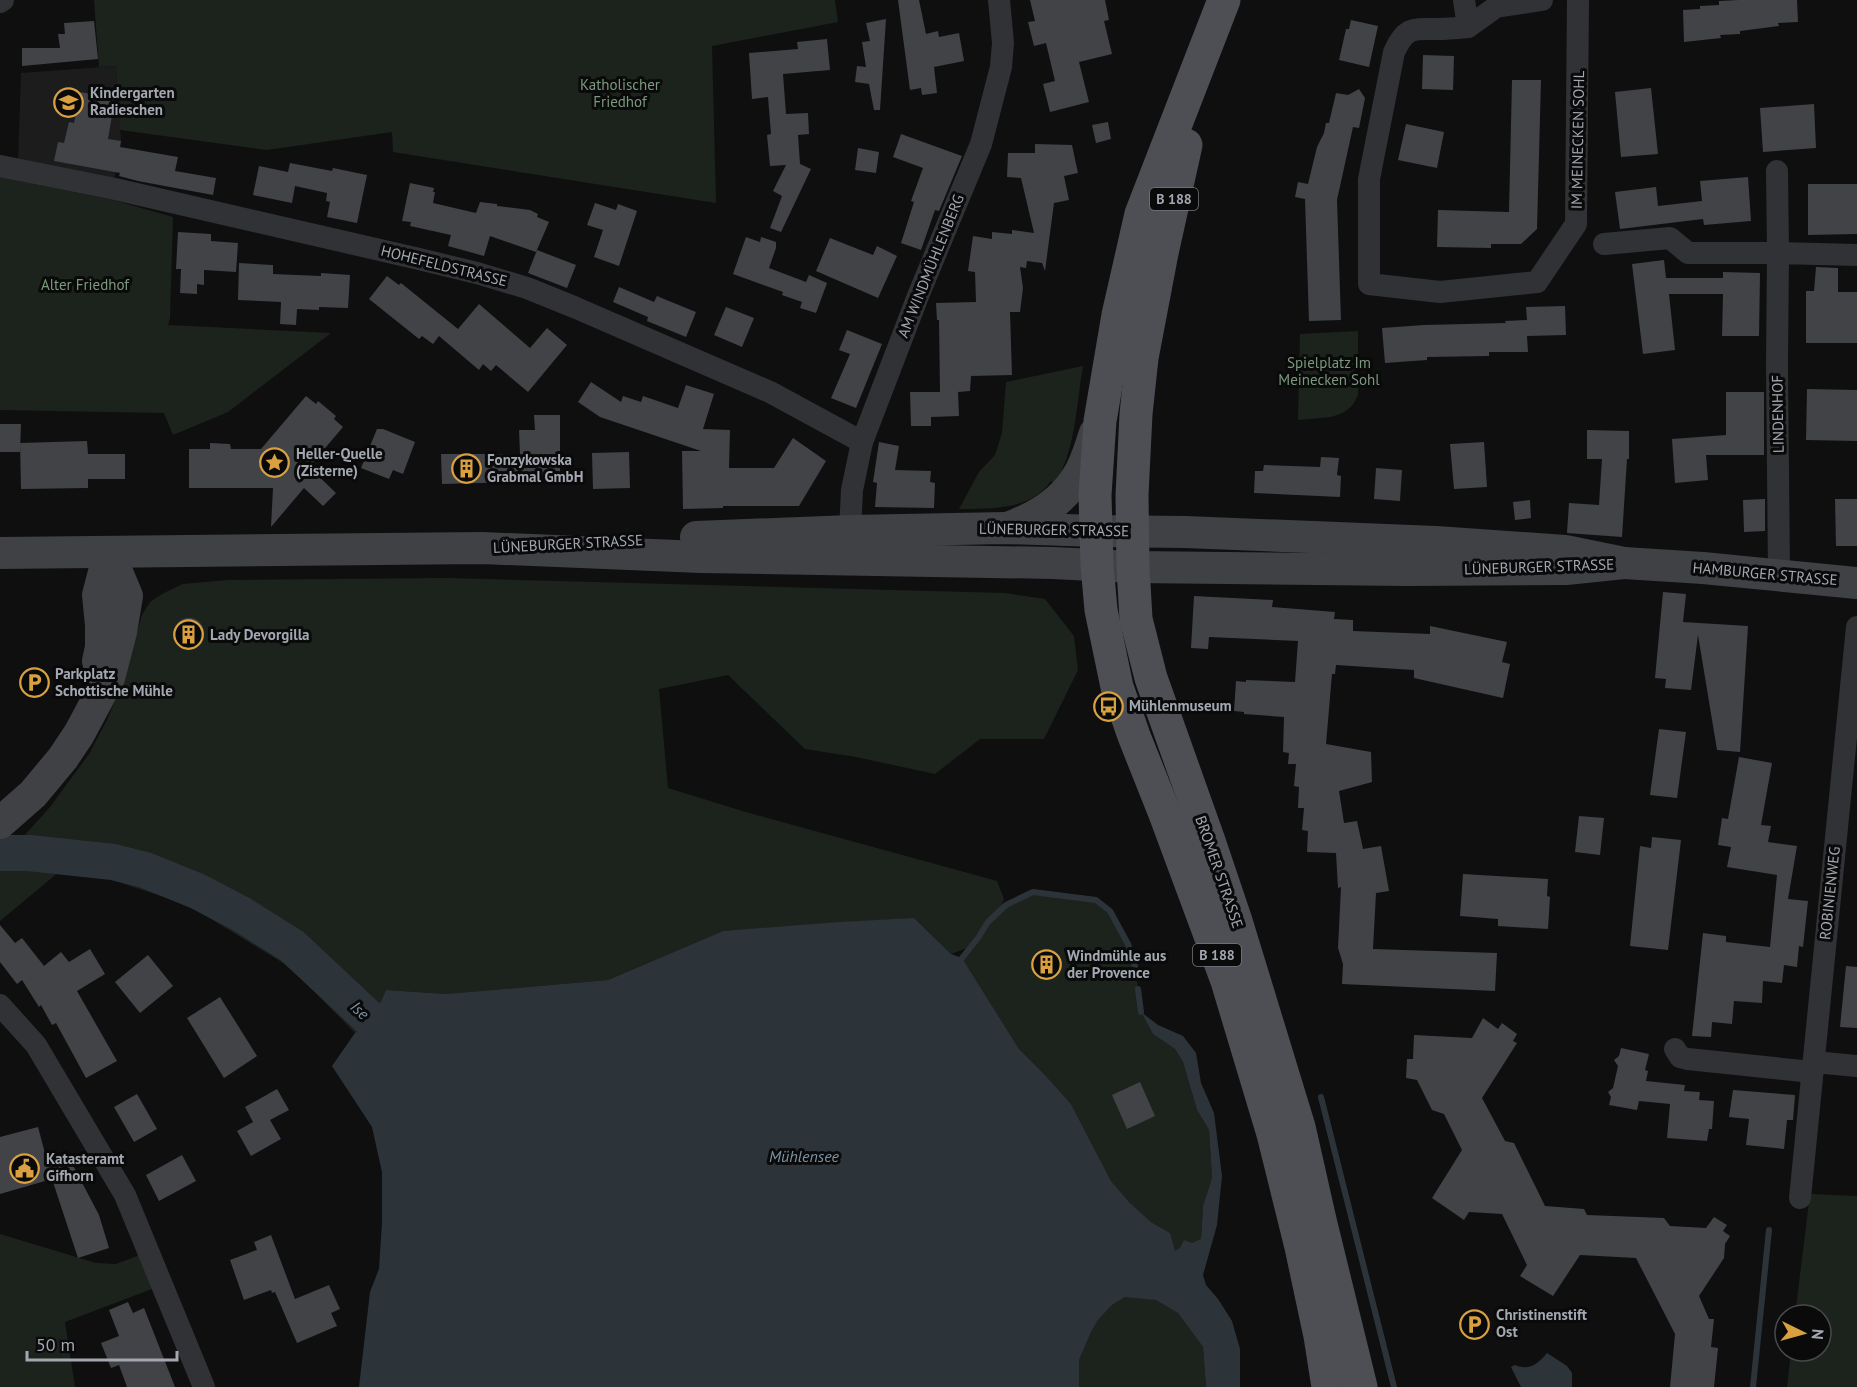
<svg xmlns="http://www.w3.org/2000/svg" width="1857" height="1387" font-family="'PT Sans',sans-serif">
  <rect width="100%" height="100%" fill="#0f0f10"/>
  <polygon fill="#1c1c1d" points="116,66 121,141 114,181 18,162 21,73"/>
  <g fill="#1c231d">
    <polygon points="94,0 835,0 838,22 712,46 716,203 393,152 392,132 267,150 120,130 116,66 99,67"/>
    <polygon points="0,177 113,200 173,217 170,318 168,325 331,333 228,412 173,435 164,413 0,410"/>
    <path d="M1358,331V395C1348,421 1322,417 1298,420L1300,334Z"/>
    <path d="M1083,366C1076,407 1076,448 1055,484L1051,481C1031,510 992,509 959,509L979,472L995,455L1002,433L1006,382Z"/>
    <polygon points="447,578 1005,593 1045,599 1074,636 1078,670 1044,739 980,739 935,774 856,757 805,749 728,675 659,689 668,788 749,813 997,881 1004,899 999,911 1006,905 1033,892 1096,900 1110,911 1128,944 1135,966 1141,1012 1153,1034 1175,1049 1183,1062 1197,1110 1209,1130 1212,1178 1203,1206 1201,1239 1178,1313 1203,1347 1206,1387 1079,1387 1079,1360 1091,1332 1098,1320 1112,1305 1125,1297 1170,1233 1151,1222 1129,1202 1111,1181 1071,1104 1045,1075 1019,1049 962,958 970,947 951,954 914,918 723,931 608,980 446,994 386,990 372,1021 355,1033 302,979 283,963 188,905 106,878 60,871 0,921 0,851 23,837 50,807 89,754 107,720 122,684 142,615 150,602 164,593 183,584 228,580"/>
    <polygon points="1810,1194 1857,1196 1857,1387 1787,1387 1791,1351 1821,1351 1821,1315 1795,1315"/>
    <polygon points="0,1234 96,1263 116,1264 140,1255 152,1289 65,1322 75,1387 0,1387"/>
  </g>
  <g fill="#2d3439">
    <polygon points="914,918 951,954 962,958 1019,1049 1045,1075 1071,1104 1111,1181 1129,1202 1151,1222 1170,1233 1175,1251 1180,1248 1184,1240 1192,1243 1201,1239 1203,1206 1212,1178 1209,1130 1197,1110 1183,1062 1175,1049 1153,1034 1141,1012 1158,1025 1183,1036 1196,1053 1201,1083 1214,1113 1222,1176 1217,1225 1203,1275 1206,1285 1218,1299 1232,1321 1240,1349 1240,1387 1206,1387 1203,1347 1178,1313 1156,1300 1125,1297 1112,1305 1098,1320 1091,1332 1079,1360 1079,1387 359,1387 370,1292 379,1269 382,1223 382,1172 372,1127 332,1066 355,1033 372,1021 386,990 446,994 608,980 723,931 840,922"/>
    <path d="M1547,1353L1567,1366L1572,1373V1387H1521L1511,1367L1515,1365C1529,1371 1538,1364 1547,1353Z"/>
  </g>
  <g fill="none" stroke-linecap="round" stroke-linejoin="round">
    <g stroke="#2d3439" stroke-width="6">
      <polyline points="962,958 978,938 988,922 1006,905 1033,892 1096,900 1110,911 1128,944 1135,966"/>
      <polyline points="1138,989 1141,1012"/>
      <polyline points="1321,1097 1394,1387"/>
      <polyline points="1753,1387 1769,1230"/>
    </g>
    <polyline stroke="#2d3439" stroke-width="36" points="0,853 29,853 113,862 145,870 197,891 241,914 292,946 372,1021 403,1057"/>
  </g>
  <g fill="#414346">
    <polygon points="898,0 919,0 926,34 938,31 939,37 959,33 964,61 934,67 937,93 922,95 921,88 910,90"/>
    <polygon points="1030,0 1105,0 1109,20 1104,21 1112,54 1079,62 1089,102 1050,112 1043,84 1055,81 1046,43 1034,46 1028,22 1035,21"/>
    <polygon points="1739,0 1797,0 1798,22 1778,23 1779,26 1740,31 1740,34 1720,35 1721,38 1684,42 1683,10 1700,9 1700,6 1719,5 1719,1"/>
    <polygon points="886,19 880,110 874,110 869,84 855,82 857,66 866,67 862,42 870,41 866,23"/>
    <polygon points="1351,20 1378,26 1369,67 1339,60 1346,29 1349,29"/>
    <polygon points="94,21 98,59 22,66 22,48 60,48 58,34 65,34 64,23"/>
    <polygon points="827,39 830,70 783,74 786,114 808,113 809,134 798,135 800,164 811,169 781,232 770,228 782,196 773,191 786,165 770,166 767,135 771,134 768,97 752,99 749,53 798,49 797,42"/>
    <polygon points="1423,55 1454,56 1453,90 1422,89"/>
    <polygon points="1512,80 1541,80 1537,229 1521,244 1491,244 1491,248 1437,247 1438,210 1509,212"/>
    <polygon points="1651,88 1658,154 1621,157 1615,92"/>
    <polygon points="1359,89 1365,98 1359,128 1353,127 1337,200 1341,320 1309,321 1305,199 1295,197 1298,182 1308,184 1317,147 1324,133 1326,123 1329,123 1336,93 1348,95"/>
    <polygon points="80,92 115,98 108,139 121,141 120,147 178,157 175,171 216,178 213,195 138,181 119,176 120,173 54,161 58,142 64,143 69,122 74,123"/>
    <polygon points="1814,104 1816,148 1763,152 1760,108"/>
    <polygon points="1108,122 1111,139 1096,143 1092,125"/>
    <polygon points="1406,124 1444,132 1437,168 1398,160"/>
    <polygon points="901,134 962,156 939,211 935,210 921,250 901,243 914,202 911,201 923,168 893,157"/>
    <polygon points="1035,144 1072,145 1078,173 1064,176 1069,200 1054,203 1045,271 1042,263 1027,261 1026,268 1020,267 1023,288 1020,312 1010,312 1012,375 971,376 970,391 958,392 959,416 931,417 931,426 911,426 910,392 940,392 939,320 937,320 936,303 976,302 975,272 968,271 973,236 992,239 992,232 1012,234 1012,230 1034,233 1021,178 1007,177 1008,153 1035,153"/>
    <polygon points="858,148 879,152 876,173 855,170"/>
    <polygon points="290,163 332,171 333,168 367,175 357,223 327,217 330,202 326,201 327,193 295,186 292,203 253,195 259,166 288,172"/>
    <polygon points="1748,177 1751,221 1704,225 1703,219 1620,229 1615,192 1656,187 1658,206 1702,201 1700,181"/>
    <polygon points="410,183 434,188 433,192 435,192 433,203 476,213 480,202 497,204 497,206 530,210 538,214 537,217 549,222 536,252 490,236 484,256 448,246 451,235 410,226 411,222 402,221"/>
    <polygon points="1808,184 1857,184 1857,234 1808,235"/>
    <polygon points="595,203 616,210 618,204 637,211 619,266 594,257 603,230 587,225"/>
    <polygon points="178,232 211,234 211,241 238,243 236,272 204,270 204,285 197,284 197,294 180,293 181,269 176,269"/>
    <polygon points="746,237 760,242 761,237 776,242 776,248 769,268 806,282 809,275 827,283 816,313 800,308 802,302 782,295 783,292 733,274"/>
    <polygon points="830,238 873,255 877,246 897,256 878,298 816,271"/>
    <polygon points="537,250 576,265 567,288 528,273"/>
    <polygon points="1664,260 1666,278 1723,278 1723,272 1760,273 1759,336 1722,336 1723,294 1669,294 1675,350 1643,354 1632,264"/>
    <polygon points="239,263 273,265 273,274 321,276 321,273 350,275 348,308 319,307 319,310 297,309 296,325 280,324 281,302 238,300"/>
    <polygon points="1816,267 1838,268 1838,292 1857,292 1857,343 1806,343 1806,291 1814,291"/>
    <polygon points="387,276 399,285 401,283 458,329 479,304 530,348 547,328 567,345 528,392 496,365 491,371 483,364 479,370 439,336 433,344 422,336 419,339 369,299"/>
    <polygon points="619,287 654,302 657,296 664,299 696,312 686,337 647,321 648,317 613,302"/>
    <polygon points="1565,306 1566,335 1527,336 1528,352 1489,352 1489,356 1427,357 1427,360 1385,363 1382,328 1424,325 1506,323 1505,321 1527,320 1526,307"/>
    <polygon points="726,307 754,318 742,347 714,335"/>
    <polygon points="847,330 882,344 856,408 831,398 850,354 839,350"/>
    <polygon points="591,382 621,402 623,396 641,402 643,396 678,408 686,385 714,394 703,429 730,430 729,468 774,468 793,438 826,461 799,506 723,506 723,508 683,509 682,451 701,451 600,417 578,402"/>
    <polygon points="1807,389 1857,390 1857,441 1806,440"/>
    <polygon points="1726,392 1764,392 1764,455 1706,455 1708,480 1675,483 1672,439 1726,435"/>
    <polygon points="306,396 316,404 318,401 336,416 334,419 343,427 309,467 336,493 323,506 304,488 271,527 273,488 189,488 189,449 210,449 210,443 230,444 231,449 261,449"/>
    <polygon points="534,415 560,415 560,481 442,484 441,454 520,454 519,430 535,430"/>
    <polygon points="0,424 21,424 20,452 0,452"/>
    <polygon points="377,429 383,429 415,442 403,474 393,470 389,479 361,468"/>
    <polygon points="1587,430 1629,431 1629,459 1627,459 1622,537 1567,533 1569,503 1599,505 1602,459 1587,459"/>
    <polygon points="87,441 88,454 125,454 125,479 88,479 88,488 21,489 20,443"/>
    <polygon points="879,442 899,446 895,470 931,471 930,482 935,483 934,508 875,507 877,483 873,482"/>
    <polygon points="1484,442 1487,487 1454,489 1450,444"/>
    <polygon points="629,452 630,488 593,489 592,453"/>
    <polygon points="1321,457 1339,458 1337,475 1341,476 1340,497 1254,493 1255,471 1263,471 1264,465 1320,467"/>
    <polygon points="1376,468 1402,470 1400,501 1374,499"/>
    <polygon points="1765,499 1765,531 1744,532 1743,500"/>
    <polygon points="1835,499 1857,499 1857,546 1836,546"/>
    <polygon points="1530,500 1531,518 1515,520 1513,502"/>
    <polygon points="1663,592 1686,594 1683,622 1748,626 1740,752 1717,750 1698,635 1691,690 1665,688 1666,679 1655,678"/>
    <polygon points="1194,596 1273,600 1272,607 1335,612 1334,619 1353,620 1353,631 1430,634 1430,626 1507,642 1502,662 1510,664 1503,698 1414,678 1414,670 1336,665 1335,674 1332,674 1326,744 1371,752 1372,782 1339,791 1344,823 1357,821 1363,849 1381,846 1389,891 1376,893 1373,949 1497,953 1495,991 1342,984 1343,964 1338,948 1341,887 1338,888 1336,853 1307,852 1308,831 1302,830 1304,808 1298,808 1299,787 1294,786 1296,764 1288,764 1289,753 1283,752 1284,717 1244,714 1244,712 1234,711 1236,681 1246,682 1246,680 1295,682 1298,641 1209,637 1208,649 1191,648"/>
    <circle cx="189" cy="633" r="15"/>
    <polygon points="1659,729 1686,732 1677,798 1650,795"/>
    <polygon points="1739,757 1772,763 1761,825 1771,826 1768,842 1797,846 1788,899 1808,901 1803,947 1799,946 1797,967 1784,965 1782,983 1763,981 1762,1003 1734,1001 1732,1024 1712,1022 1711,1037 1692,1036 1703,933 1726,936 1726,942 1770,947 1777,875 1727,867 1731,847 1718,845 1722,818 1728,819"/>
    <polygon points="1579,816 1604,818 1600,855 1575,852"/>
    <polygon points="1652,837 1681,840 1668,950 1630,946 1640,846 1651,848"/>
    <polygon points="1463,874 1548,879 1547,896 1550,897 1548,929 1498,926 1498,919 1460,916"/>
    <polygon points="0,925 15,943 22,938 44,966 61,952 69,962 90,949 105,974 77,991 117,1061 86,1078 56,1023 52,1025 41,1005 39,1007 22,980 17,984 0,962"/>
    <polygon points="148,955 173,986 140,1013 115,982"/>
    <circle cx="1046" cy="965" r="9"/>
    <polygon points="1846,966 1857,967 1857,1028 1840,1027"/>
    <polygon points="220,997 257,1056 224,1078 187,1018"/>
    <polygon points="1483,1018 1498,1029 1502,1023 1517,1034 1513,1041 1517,1043 1482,1098 1505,1141 1514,1143 1545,1206 1584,1209 1587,1215 1664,1218 1670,1226 1706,1228 1714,1217 1727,1225 1723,1231 1730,1236 1725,1244 1724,1258 1699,1296 1709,1319 1714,1319 1711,1347 1718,1348 1714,1387 1670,1387 1675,1334 1636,1258 1580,1255 1553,1296 1520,1276 1527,1265 1502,1214 1469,1212 1464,1220 1432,1198 1462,1150 1444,1114 1432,1110 1417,1080 1406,1078 1407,1059 1413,1059 1414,1035 1472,1038"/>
    <polygon points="1621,1048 1649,1054 1645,1070 1648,1071 1646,1081 1685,1085 1684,1091 1700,1092 1699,1100 1714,1101 1712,1129 1709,1129 1707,1141 1667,1138 1670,1104 1639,1101 1637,1110 1609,1105 1611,1097 1608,1092 1613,1088 1618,1066 1614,1060 1619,1056"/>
    <polygon points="1140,1082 1155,1116 1127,1129 1112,1095"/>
    <polygon points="277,1089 289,1110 270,1120 281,1139 251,1156 237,1131 253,1122 245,1107"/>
    <polygon points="1733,1090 1795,1095 1793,1120 1787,1120 1784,1149 1746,1145 1749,1119 1729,1117"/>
    <polygon points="137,1094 157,1129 134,1142 114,1107"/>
    <polygon points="38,1127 46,1157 66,1152 99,1215 109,1248 78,1258 52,1179 0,1194 0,1137"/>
    <polygon points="182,1155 196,1181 159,1201 146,1175"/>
    <polygon points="271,1235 295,1299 329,1285 340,1309 331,1313 337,1326 297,1343 275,1292 272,1293 271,1290 244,1300 230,1260 257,1250 254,1242"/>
    <polygon points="128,1302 133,1313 144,1308 175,1387 127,1387 119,1365 111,1368 101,1343 119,1336 109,1310"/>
  </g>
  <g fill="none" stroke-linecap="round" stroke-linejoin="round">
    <g stroke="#313235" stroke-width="22">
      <path d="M1464,0L1468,27C1458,28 1449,29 1439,29C1413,29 1406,26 1394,52L1369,179V284L1440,292L1537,282L1576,224L1578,0"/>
      <polyline points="0,2 3,0"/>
      <polyline points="1468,27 1496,7 1542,0"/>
      <polyline points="0,166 115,189 419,259 477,273 527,288 574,307 770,392 862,442"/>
      <polyline points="1604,244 1670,238 1688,253 1778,253 1777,171"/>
      <polyline points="850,531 852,490 862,442 918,296 981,144 1001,67 1003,43 999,0"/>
      <polyline points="1779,575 1777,365 1778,253 1857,255"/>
      <polyline points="0,1005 36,1045 125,1195 204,1387"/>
      <polyline points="1675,1049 1680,1057 1688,1059 1812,1072"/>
      <polyline points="1814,1062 1857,1066"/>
      <polyline points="1800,1198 1857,627"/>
    </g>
    <g stroke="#3f4145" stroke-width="32">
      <path d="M1010,527C1037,517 1062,502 1077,477C1086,464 1090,447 1095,433"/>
      <polyline points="696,537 850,531 1006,528 1095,531 1185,532 1436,542 1565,551 1624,563 1703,568 1857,583"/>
      <polyline points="0,553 482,548 701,557 1053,563 1133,567 1407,570 1566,569 1624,563"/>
      <polyline points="98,661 101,647 101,625 98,595 109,553"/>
      <polyline points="0,823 33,794 63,758 79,734 109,678 121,632 127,596 109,553"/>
    </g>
    <g stroke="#4d4f54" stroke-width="33">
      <polyline points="1224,0 1141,214 1118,315 1100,421 1095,495 1097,565 1101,610 1117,687 1134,736 1165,814 1227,981 1273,1134 1301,1247 1320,1336 1328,1387"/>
      <polyline points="1186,145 1162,253 1142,358 1136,414 1132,495 1133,567 1136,619 1151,678 1209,841 1236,921 1299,1127 1320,1220 1361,1387"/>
    </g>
  </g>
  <defs>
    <symbol id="school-ring" viewBox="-11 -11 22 22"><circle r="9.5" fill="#0a0a0b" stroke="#d9a03f" stroke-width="1.5"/><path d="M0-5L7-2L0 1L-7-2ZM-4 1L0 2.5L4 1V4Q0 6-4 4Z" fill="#d9a03f"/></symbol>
    <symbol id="sight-ring" viewBox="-11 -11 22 22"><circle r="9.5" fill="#0a0a0b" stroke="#d9a03f" stroke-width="1.5"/><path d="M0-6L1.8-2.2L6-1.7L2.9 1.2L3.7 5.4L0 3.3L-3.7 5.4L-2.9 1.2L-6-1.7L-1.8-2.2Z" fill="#d9a03f"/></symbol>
    <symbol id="building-ring" viewBox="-11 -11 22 22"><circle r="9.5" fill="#0a0a0b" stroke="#d9a03f" stroke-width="1.5"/><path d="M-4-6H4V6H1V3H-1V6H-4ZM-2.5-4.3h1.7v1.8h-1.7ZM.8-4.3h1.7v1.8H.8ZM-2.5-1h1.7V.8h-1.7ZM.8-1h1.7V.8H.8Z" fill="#d9a03f"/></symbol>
    <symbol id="parking-ring" viewBox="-11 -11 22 22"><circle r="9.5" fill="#0a0a0b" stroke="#d9a03f" stroke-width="1.5"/><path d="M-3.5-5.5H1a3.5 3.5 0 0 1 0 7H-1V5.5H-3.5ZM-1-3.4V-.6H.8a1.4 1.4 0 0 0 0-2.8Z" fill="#d9a03f"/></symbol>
    <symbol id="bus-ring" viewBox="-11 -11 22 22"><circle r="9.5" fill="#0a0a0b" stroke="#d9a03f" stroke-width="1.5"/><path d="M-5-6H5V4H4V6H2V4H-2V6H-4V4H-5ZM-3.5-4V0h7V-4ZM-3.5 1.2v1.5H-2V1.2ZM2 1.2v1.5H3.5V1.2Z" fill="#d9a03f"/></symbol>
    <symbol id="civic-ring" viewBox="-11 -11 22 22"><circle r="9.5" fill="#0a0a0b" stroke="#d9a03f" stroke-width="1.5"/><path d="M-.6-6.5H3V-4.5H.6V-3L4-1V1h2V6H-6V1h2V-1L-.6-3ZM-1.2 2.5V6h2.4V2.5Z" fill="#d9a03f"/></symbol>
  </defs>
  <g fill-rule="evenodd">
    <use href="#school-ring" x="52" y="86" width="33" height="33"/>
    <use href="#sight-ring" x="258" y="446" width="33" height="33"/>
    <use href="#building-ring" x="450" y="452" width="33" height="33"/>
    <use href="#building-ring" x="172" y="618" width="33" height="33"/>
    <use href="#parking-ring" x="18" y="666" width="33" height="33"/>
    <use href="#bus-ring" x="1092" y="690" width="33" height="33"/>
    <use href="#building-ring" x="1030" y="948" width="33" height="33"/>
    <use href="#civic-ring" x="8" y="1152" width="33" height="33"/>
    <use href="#parking-ring" x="1458" y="1308" width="33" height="33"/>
  </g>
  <g text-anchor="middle" stroke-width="6" stroke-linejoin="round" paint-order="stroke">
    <g fill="#0a0a0b" stroke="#74787e" stroke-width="1.5">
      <rect x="1150" y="188" width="48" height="22" rx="4.5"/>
      <rect x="1193" y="944" width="48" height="22" rx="4.5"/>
    </g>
    <g font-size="14" font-weight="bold" fill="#a2a7b0">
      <text x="1174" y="204">B 188</text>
      <text x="1217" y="960">B 188</text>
    </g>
    <g font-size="15" fill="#7b997c" stroke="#0a0a0b">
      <text x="620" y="90">Katholischer<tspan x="620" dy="17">Friedhof</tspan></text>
      <text x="85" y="290">Alter Friedhof</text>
      <text x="1329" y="368">Spielplatz Im<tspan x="1329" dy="17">Meinecken Sohl</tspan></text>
    </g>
    <g font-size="15" font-weight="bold" fill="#a2a7b0" stroke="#0a0a0b" text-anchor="start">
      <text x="90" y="98">Kindergarten<tspan x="90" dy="17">Radieschen</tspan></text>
      <text x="296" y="459">Heller-Quelle<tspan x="296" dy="17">(Zisterne)</tspan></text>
      <text x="487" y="465">Fonzykowska<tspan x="487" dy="17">Grabmal GmbH</tspan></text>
      <text x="210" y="640">Lady Devorgilla</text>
      <text x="55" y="679">Parkplatz<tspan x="55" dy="17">Schottische Mühle</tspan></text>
      <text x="1129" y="711">Mühlenmuseum</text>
      <text x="1067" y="961">Windmühle aus<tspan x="1067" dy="17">der Provence</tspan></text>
      <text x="46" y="1164">Katasteramt<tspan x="46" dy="17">Gifhorn</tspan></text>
      <text x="1496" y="1320">Christinenstift<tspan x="1496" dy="17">Ost</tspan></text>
    </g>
    <g font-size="15" fill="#a2a7b0" stroke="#0a0a0b">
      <text transform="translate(1578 140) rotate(-89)" y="5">IM MEINECKEN SOHL</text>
      <text transform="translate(444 266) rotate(14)" y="5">HOHEFELDSTRASSE</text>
      <text transform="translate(931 266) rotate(-68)" y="5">AM WINDMÜHLENBERG</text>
      <text transform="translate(1778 414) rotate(-91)" y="5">LINDENHOF</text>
      <text transform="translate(1054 530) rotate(1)" y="5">LÜNEBURGER STRASSE</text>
      <text transform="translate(568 544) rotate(-3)" y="5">LÜNEBURGER STRASSE</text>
      <text transform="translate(1539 567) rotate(-2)" y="5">LÜNEBURGER STRASSE</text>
      <text transform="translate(1765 574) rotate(5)" y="5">HAMBURGER STRASSE</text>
      <text transform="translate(1219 872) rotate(71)" y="5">BROMER STRASSE</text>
      <text transform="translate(1830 893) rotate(-84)" y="5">ROBINIENWEG</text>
    </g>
    <g font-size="16" font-style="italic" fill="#7d95a7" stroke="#0a0a0b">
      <text transform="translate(360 1010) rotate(43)" y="6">Ise</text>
      <text x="804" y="1162">Mühlensee</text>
    </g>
  </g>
  <g transform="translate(1803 1333) rotate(95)"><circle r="28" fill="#0a0a0b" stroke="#47494d" stroke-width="1.5"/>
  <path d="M0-4.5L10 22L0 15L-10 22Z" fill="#d9a03f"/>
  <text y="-9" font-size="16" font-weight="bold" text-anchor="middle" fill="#a2a7b0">N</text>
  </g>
  <path d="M27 1351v9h150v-9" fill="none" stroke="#a2a7b0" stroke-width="3"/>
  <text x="36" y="1351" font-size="18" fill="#a2a7b0" stroke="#0a0a0b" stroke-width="4.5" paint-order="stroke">50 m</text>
</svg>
